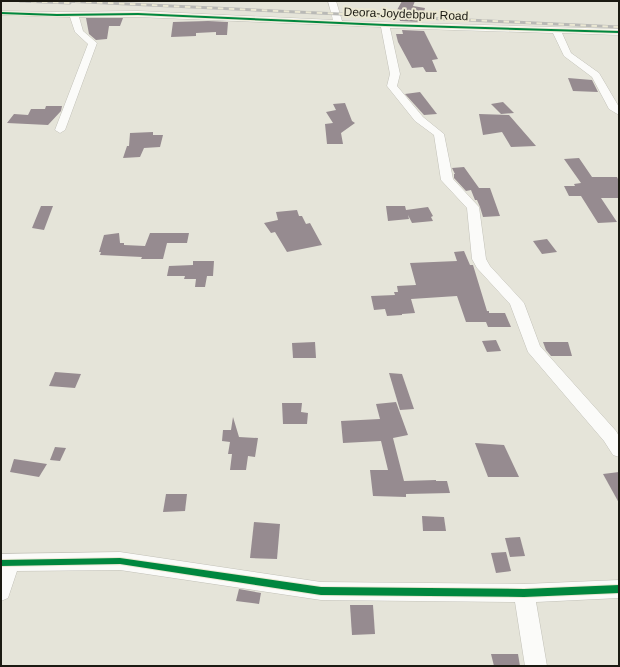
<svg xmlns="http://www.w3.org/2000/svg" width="620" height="667" font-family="Helvetica,sans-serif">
  <rect width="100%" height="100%" fill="#e5e4d9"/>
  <g fill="#968b90">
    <polygon points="402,1 415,1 413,6 425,8 421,22 400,21 397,10"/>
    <polygon points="86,18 123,18 120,26 109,26 107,39 96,40 89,34"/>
    <polygon points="208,21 228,22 227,35 216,35 216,32 196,33 196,36 171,37 173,22"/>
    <polygon points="402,30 424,31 438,59 432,60 437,72 426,72 423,67 412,68 398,42 396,34 403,34"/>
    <polygon points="568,78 592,80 598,92 573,91"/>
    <polygon points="420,92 437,114 424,115 405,94"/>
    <polygon points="503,102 514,113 501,114 491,104"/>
    <polygon points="345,103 352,121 355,123 341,133 343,144 327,144 325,124 333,123 326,112 336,110 333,104"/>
    <polygon points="46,106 62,106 61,111 48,125 7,123 14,114 28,115 31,109 45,109"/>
    <polygon points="479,114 509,115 536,146 511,147 502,132 483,135"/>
    <polygon points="153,132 153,135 163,135 160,147 144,148 140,157 123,158 127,146 129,146 130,133"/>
    <polygon points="579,158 592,177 617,177 619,181 619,198 601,198 617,222 598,223 581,196 569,196 564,186 575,186 574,184 581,183 564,159"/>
    <polygon points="464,167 479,188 490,188 500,216 483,217 480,207 477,200 475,200 471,190 466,191 454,178 454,174 455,174 452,168"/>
    <polygon points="41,206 53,206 44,230 32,228"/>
    <polygon points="386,206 405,206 406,210 428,207 433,216 431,217 433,221 412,223 408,215 409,219 388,221"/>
    <polygon points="297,210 299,216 302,216 306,224 310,223 322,245 287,252 275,232 271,233 264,223 278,220 276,212"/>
    <polygon points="119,233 120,243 124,243 124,245 145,246 150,233 189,233 187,243 167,243 163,259 141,259 142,257 100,255 101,252 99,252 104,235"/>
    <polygon points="547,239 557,252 542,254 533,241"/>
    <polygon points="464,251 470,265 473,265 487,311 489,311 489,313 505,313 511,327 488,327 486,322 466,322 457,296 411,299 415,313 402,314 402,315 387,316 385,309 374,310 371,296 395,295 394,292 398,292 397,286 416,285 410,263 457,261 454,252"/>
    <polygon points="193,261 214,261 213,276 207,276 205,287 195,287 196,279 184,279 185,276 167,276 169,266 193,265"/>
    <polygon points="496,340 501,351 487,352 482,341"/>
    <polygon points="315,342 316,358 293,358 292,343"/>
    <polygon points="543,342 568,342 572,356 551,356 546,350"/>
    <polygon points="55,372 81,374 75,388 49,386"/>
    <polygon points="389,373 402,374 414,409 400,410"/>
    <polygon points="396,402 408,435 393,438 404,481 436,480 436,481 447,481 450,493 406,494 406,497 373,496 370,470 388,470 381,441 343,443 341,421 380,419 376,404"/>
    <polygon points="282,403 302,403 301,412 308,413 307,424 283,424"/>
    <polygon points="233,417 239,437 258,438 255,457 248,456 246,470 230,470 232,454 228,454 230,442 222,441 223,430 231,430"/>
    <polygon points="475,443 504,445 519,477 488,477"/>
    <polygon points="55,447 66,448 60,461 50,460"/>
    <polygon points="14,459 47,464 39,477 10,472"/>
    <polygon points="619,472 619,503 603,474"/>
    <polygon points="166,494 187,494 185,511 163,512"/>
    <polygon points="422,516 444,517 446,531 423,531"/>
    <polygon points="254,522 280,524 277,559 250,558"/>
    <polygon points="520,537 525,556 510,557 505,538"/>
    <polygon points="506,552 511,571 496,573 491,553"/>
    <polygon points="239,589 261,593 259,604 236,601"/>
    <polygon points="350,605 373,605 375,634 352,635"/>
    <polygon points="491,654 518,654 520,666 494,666"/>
  </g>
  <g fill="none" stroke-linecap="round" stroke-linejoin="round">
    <defs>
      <g id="minor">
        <polygon points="328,1 336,1 342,21 619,29 619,35 562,33 571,53 599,73 619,107 619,115 609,109 592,77 564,56 553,33 390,28 400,74 397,86 423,117 444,134 453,179 479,207 486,259 490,266 524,303 540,346 616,431 619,436 619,457 613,455 604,441 528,352 510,304 477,268 472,259 467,208 441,180 434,135 415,121 387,86 390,74 381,27 138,17 79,17 83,31 97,43 65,130 60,133 55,130 88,44 75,32 70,17 1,15 1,11 57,12 138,11 333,20"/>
        <polygon points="120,552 321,582 524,584 619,580 619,598 536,602 547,666 525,666 515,602 321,600 120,570 17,571 8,598 1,601 1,554"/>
      </g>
    </defs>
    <use href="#minor" stroke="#c2c1b8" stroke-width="1"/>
    <use href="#minor" fill="#fbfbf9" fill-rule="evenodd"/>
    <defs>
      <g id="rail">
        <polyline points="20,1 70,3"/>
        <polyline points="64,1 619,27"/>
      </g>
    </defs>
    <use href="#rail" stroke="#b9b9b6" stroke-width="3"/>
    <use href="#rail" stroke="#ebe8d3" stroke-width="2" stroke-dasharray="5.5" stroke-linecap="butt"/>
    <defs>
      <g id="cycleway">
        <polygon points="1,12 57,14 138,13 385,24 619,31 619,33 385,26 138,15 57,16 1,14"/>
        <polygon points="120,558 321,587 524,589 619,585 619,593 524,597 321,595 120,564 1,566 1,560"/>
      </g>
    </defs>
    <use href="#cycleway" stroke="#ebe8d3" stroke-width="2"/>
    <use href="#cycleway" fill="#00873e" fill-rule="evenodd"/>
  </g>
  <g text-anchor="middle" stroke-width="4" stroke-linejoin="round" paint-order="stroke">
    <g font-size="12" fill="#1b1a12" stroke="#ebe8d3">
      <text transform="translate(406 14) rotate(2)" y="4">Deora-Joydebpur Road</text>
    </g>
  </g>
  <rect width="620" height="667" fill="none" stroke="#1b1a12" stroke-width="4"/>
</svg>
